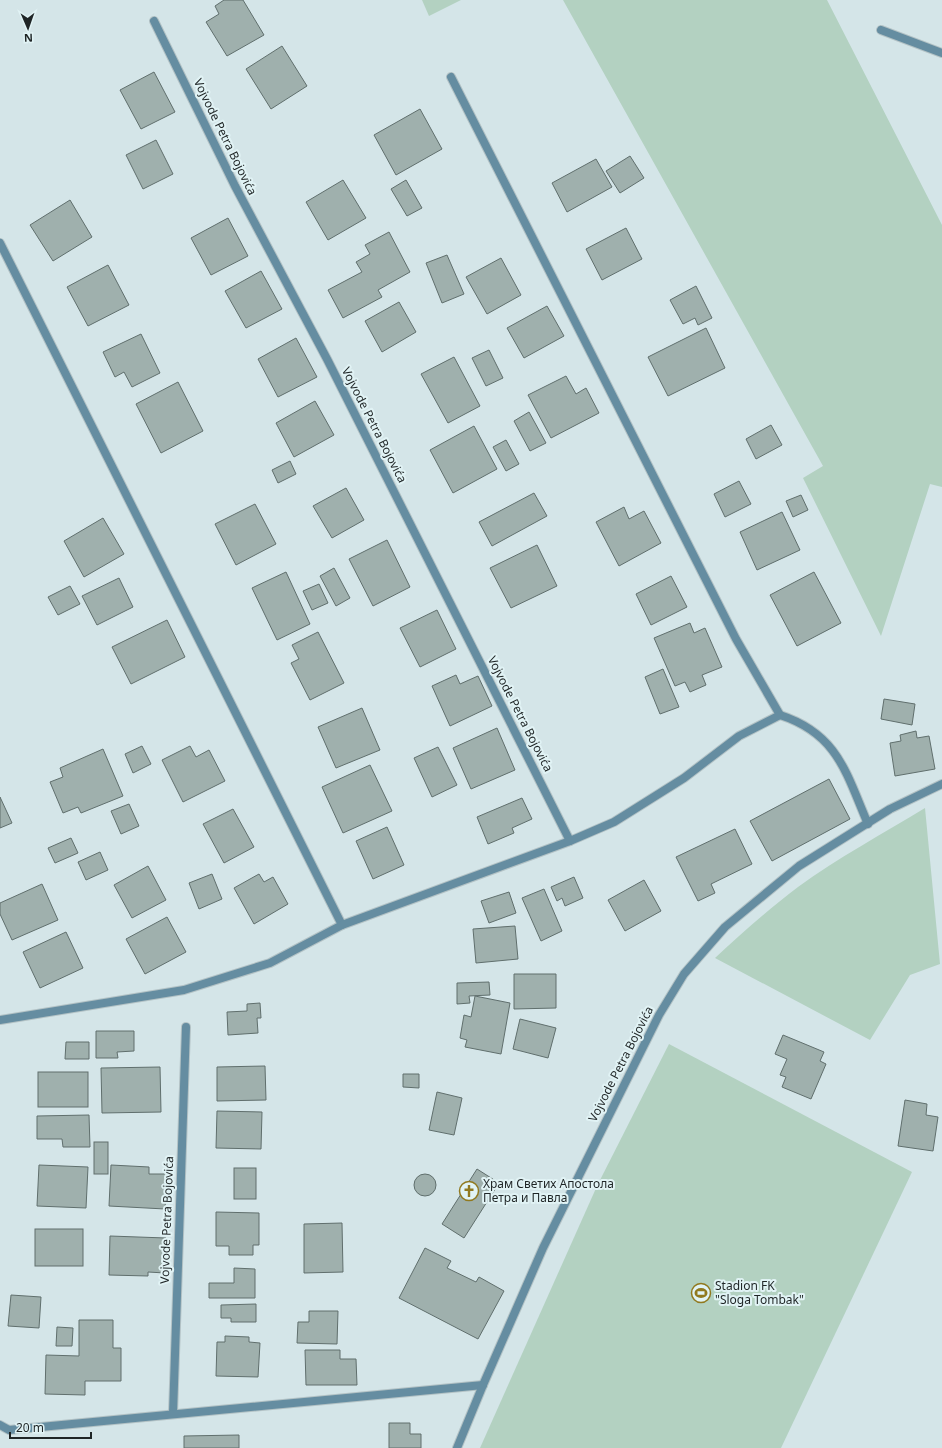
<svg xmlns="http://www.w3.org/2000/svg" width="942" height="1448" font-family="'Noto Sans',sans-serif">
  <rect width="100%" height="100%" fill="#d4e5e8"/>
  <g fill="#b3d1c1">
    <polygon points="422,0 461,0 429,16"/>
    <polygon points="563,0 827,0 942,225 942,487 930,484 881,636 803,478 823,466"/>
    <path d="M925,808L940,964L910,975L870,1040L715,958C741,934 769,909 798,887C838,858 882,834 925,808Z"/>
    <polygon points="669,1044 912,1172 781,1448 480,1448 597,1186"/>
  </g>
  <g fill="#9fb0ad" stroke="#606f6d">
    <polygon points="224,0 243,0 264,35 227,56 206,22 219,14 215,6"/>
    <polygon points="282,46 307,86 271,109 246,69"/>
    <polygon points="154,72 175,112 141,129 120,90"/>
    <polygon points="420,109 442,149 396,175 374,135"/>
    <polygon points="156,140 173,174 143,189 126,155"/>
    <polygon points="630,156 644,178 620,193 606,171"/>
    <polygon points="596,159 612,187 567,212 552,183"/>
    <polygon points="343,180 366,218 328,240 306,202"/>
    <polygon points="406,180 422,208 407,216 391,189"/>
    <polygon points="70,200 92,237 53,261 30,225"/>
    <polygon points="228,218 248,256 211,275 191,238"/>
    <polygon points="626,228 642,259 602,280 586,249"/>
    <polygon points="389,232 410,272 378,290 382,297 343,318 328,290 362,272 356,262 370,254 365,245"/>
    <polygon points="447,255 464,294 442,303 426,263"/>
    <polygon points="501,258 521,295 487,314 466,277"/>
    <polygon points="108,265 129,305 88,326 67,287"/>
    <polygon points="261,271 282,309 246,328 225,291"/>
    <polygon points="696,286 712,318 698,325 695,318 683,324 670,300"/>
    <polygon points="399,302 416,332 382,352 365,321"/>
    <polygon points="547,306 564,336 524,358 507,328"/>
    <polygon points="706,328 725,368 668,396 648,357"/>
    <polygon points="141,334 160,373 132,387 124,372 115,377 103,352"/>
    <polygon points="296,338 317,377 278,397 258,359"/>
    <polygon points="489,350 503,378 486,386 472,358"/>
    <polygon points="454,357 480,406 448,423 421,374"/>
    <polygon points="566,376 576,394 586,388 599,413 551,438 528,395"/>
    <polygon points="178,382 203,431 161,453 136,404"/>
    <polygon points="315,401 334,435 294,457 276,423"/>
    <polygon points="529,412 546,443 530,451 514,421"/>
    <polygon points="771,425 782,445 756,459 746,439"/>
    <polygon points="474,426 497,469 453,493 430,450"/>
    <polygon points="506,440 519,464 506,471 493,447"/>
    <polygon points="290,461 296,474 278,483 272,470"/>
    <polygon points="739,481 751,504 725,517 714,494"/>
    <polygon points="346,488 364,520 332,538 313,506"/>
    <polygon points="534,493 547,516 492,546 479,522"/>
    <polygon points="801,495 808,510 793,517 786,501"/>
    <polygon points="255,504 276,544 236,565 215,524"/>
    <polygon points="624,507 629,519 644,511 661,543 619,566 596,522"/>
    <polygon points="782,512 800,550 757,570 740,532"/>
    <polygon points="103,518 124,554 84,577 64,541"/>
    <polygon points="387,540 410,587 373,606 349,559"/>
    <polygon points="537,545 557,586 511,608 490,568"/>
    <polygon points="334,568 350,598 336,606 320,576"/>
    <polygon points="286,572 310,624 277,640 252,588"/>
    <polygon points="814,572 841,623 797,646 770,595"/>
    <polygon points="671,576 687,607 651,625 636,594"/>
    <polygon points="119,578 133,607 97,625 82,596"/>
    <polygon points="319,584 328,603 312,610 303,591"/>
    <polygon points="70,586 80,604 58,615 48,597"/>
    <polygon points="437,610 456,649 420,667 400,628"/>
    <polygon points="167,620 185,657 131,684 112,647"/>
    <polygon points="690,623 694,633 705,628 722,667 702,675 706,685 690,692 685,682 675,686 654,638"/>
    <polygon points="318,632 344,683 310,700 291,663 299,659 292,645"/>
    <polygon points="663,669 679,707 660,714 645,677"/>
    <polygon points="456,675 460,684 478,676 492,706 450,726 432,686"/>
    <polygon points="884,699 915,704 912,725 881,719"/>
    <polygon points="362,708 380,750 336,768 318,727"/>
    <polygon points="497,728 515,770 471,789 453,748"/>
    <polygon points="916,731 917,738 929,736 935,769 895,776 890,743 901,741 900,735"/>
    <polygon points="142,746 151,764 133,773 125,754"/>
    <polygon points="190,746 196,757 209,750 225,781 183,802 162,760"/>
    <polygon points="438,747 457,785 432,797 414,758"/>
    <polygon points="103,749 123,796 81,813 78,807 63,813 50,782 63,777 60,768"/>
    <polygon points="370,765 392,811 343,833 322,787"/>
    <polygon points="829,779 850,819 772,861 750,821"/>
    <polygon points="0,797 12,823 0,828"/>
    <polygon points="522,798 532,819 512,828 514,833 488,844 477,817"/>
    <polygon points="129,804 139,826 121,834 111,811"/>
    <polygon points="233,809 254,847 224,863 203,824"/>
    <polygon points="387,827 404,865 373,879 356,841"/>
    <polygon points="735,829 752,864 711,884 715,893 698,901 676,857"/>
    <polygon points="71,838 78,853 55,863 48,848"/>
    <polygon points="100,852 108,870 86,880 78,862"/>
    <polygon points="148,866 166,900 132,918 114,885"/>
    <polygon points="212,874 222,899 199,909 189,883"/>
    <polygon points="259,874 264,882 273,877 288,904 254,924 234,888"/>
    <polygon points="574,877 583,898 565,906 562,898 557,901 551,887"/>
    <polygon points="644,880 661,911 625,931 608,900"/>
    <polygon points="42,884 58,920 12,940 0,914 0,903"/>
    <polygon points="544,889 562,931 541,941 522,898"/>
    <polygon points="509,892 516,913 489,923 481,901"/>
    <polygon points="167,917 186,952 145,974 126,939"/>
    <polygon points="515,926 518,959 476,963 473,929"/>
    <polygon points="66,932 83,968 40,988 23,952"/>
    <polygon points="514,974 556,974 556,1008 514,1009"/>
    <polygon points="489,982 490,995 469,996 470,1003 457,1004 457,983"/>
    <polygon points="475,996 510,1003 501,1054 465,1047 467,1040 460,1038 464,1015 471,1017"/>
    <polygon points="260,1003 261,1018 257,1018 258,1033 228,1035 227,1012 247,1011 247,1004"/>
    <polygon points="520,1019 556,1028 548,1058 513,1049"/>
    <polygon points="96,1031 134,1031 134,1051 117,1052 118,1058 96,1058"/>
    <polygon points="783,1035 824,1052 820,1061 826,1064 811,1099 782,1087 786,1077 780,1075 787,1059 775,1054"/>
    <polygon points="66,1042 89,1042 89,1059 65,1059"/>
    <polygon points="265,1066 266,1100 217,1101 217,1067"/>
    <polygon points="160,1067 161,1112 102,1113 101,1068"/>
    <rect x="38" y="1072" width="50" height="35"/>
    <polygon points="403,1074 419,1074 419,1088 403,1087"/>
    <polygon points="437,1092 462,1098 454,1135 429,1130"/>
    <polygon points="905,1100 927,1104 926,1115 938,1117 933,1151 898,1146"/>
    <polygon points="217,1111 262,1112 261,1149 216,1148"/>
    <polygon points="89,1115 90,1147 63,1147 62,1139 37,1139 37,1116"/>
    <rect x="94" y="1142" width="14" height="32"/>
    <polygon points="39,1165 88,1167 86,1208 37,1206"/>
    <polygon points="111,1165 149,1167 149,1174 167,1174 165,1209 109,1206"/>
    <rect x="234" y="1168" width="22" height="31"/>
    <polygon points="477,1169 499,1183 464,1238 442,1224"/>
    <circle cx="425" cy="1185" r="11"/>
    <polygon points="216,1212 259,1213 259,1245 253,1245 253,1255 229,1255 229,1246 216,1246"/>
    <polygon points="342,1223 343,1272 304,1273 304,1224"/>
    <rect x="35" y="1229" width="48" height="37"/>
    <polygon points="110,1236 166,1238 165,1273 148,1272 148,1276 109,1275"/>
    <polygon points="425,1248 451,1261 447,1268 476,1282 479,1277 504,1291 478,1339 399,1298"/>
    <polygon points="234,1268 255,1269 255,1298 209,1298 209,1283 234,1283"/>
    <polygon points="11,1295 41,1297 39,1328 8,1326"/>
    <polygon points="256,1304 256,1322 231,1322 231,1318 221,1318 221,1305"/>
    <polygon points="309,1311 338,1311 337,1344 297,1343 298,1322 309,1322"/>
    <polygon points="79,1320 113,1320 113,1348 121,1348 121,1381 85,1381 85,1395 45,1394 46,1355 79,1356"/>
    <polygon points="57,1327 73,1328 72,1346 56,1346"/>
    <polygon points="225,1336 249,1337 249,1342 260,1343 258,1377 216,1376 217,1342 225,1342"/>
    <polygon points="305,1350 340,1350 340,1359 356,1359 357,1385 306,1385"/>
    <polygon points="389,1423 410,1423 410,1434 421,1434 421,1448 389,1448"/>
    <polygon points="239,1435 239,1448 184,1448 184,1436"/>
  </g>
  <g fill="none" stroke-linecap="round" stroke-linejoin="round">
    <defs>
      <g id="minor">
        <polyline points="154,21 235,186 327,359 570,841"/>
        <polyline points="881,30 942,53"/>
        <polyline points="451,77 736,639 780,715"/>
        <polyline points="0,243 342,925"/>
        <path d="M0,1020L184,990L270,963L342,925L570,841L614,822L684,778L739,736L780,715C838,734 846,773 868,824"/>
        <polyline points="173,1414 186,1027"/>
        <polyline points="0,1425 9,1430 483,1385"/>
      </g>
      <polyline id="tertiary" points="457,1448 483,1385 543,1248 659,1015 684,974 725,927 799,866 890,809 942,784"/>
    </defs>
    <use href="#minor" stroke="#b3c2c5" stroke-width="10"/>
    <use href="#tertiary" stroke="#b3c2c5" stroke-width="10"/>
    <use href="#minor" stroke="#658da1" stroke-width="8"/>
    <use href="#tertiary" stroke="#658da1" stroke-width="8"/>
  </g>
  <defs>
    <symbol id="church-ring" viewBox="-11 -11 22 22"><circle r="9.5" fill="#e1f3f5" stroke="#91791f" stroke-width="1.5"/><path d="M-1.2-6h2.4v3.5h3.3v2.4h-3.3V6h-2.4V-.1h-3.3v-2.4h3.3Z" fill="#91791f"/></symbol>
    <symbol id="stadium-ring" viewBox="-11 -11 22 22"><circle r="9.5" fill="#e1f3f5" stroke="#91791f" stroke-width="1.5"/><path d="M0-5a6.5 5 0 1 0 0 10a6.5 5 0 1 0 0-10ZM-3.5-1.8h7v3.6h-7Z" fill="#91791f"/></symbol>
  </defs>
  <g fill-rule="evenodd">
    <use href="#church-ring" x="458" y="1180" width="22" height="22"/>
    <use href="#stadium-ring" x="690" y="1282" width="22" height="22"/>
  </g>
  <g text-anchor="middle" stroke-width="4" stroke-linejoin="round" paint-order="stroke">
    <g font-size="12" fill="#1f2526" stroke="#e1f3f5">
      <text transform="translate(225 137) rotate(64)" y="4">Vojvode Petra Bojovića</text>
      <text transform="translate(374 425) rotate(63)" y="4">Vojvode Petra Bojovića</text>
      <text transform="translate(520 714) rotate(63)" y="4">Vojvode Petra Bojovića</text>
      <text transform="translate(621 1064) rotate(-63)" y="4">Vojvode Petra Bojovića</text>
      <text transform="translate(167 1220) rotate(-88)" y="4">Vojvode Petra Bojovića</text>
    </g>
    <g font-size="12" fill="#1f2526" stroke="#e1f3f5" text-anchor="start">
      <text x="483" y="1188">Храм Светих Апостола<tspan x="483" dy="14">Петра и Павла</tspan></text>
      <text x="715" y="1290">Stadion FK<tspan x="715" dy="14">"Sloga Tombak"</tspan></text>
    </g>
  </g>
  <g transform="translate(28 28) rotate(178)" stroke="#e1f3f5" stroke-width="3" paint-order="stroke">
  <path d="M0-3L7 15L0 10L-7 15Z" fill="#1f2526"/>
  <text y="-6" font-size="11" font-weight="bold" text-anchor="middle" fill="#1f2526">N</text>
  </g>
  <path d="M10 1432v6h81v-6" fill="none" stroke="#1f2526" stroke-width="2"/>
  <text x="16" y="1432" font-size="12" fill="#1f2526" stroke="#e1f3f5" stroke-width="3" paint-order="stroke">20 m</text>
</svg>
